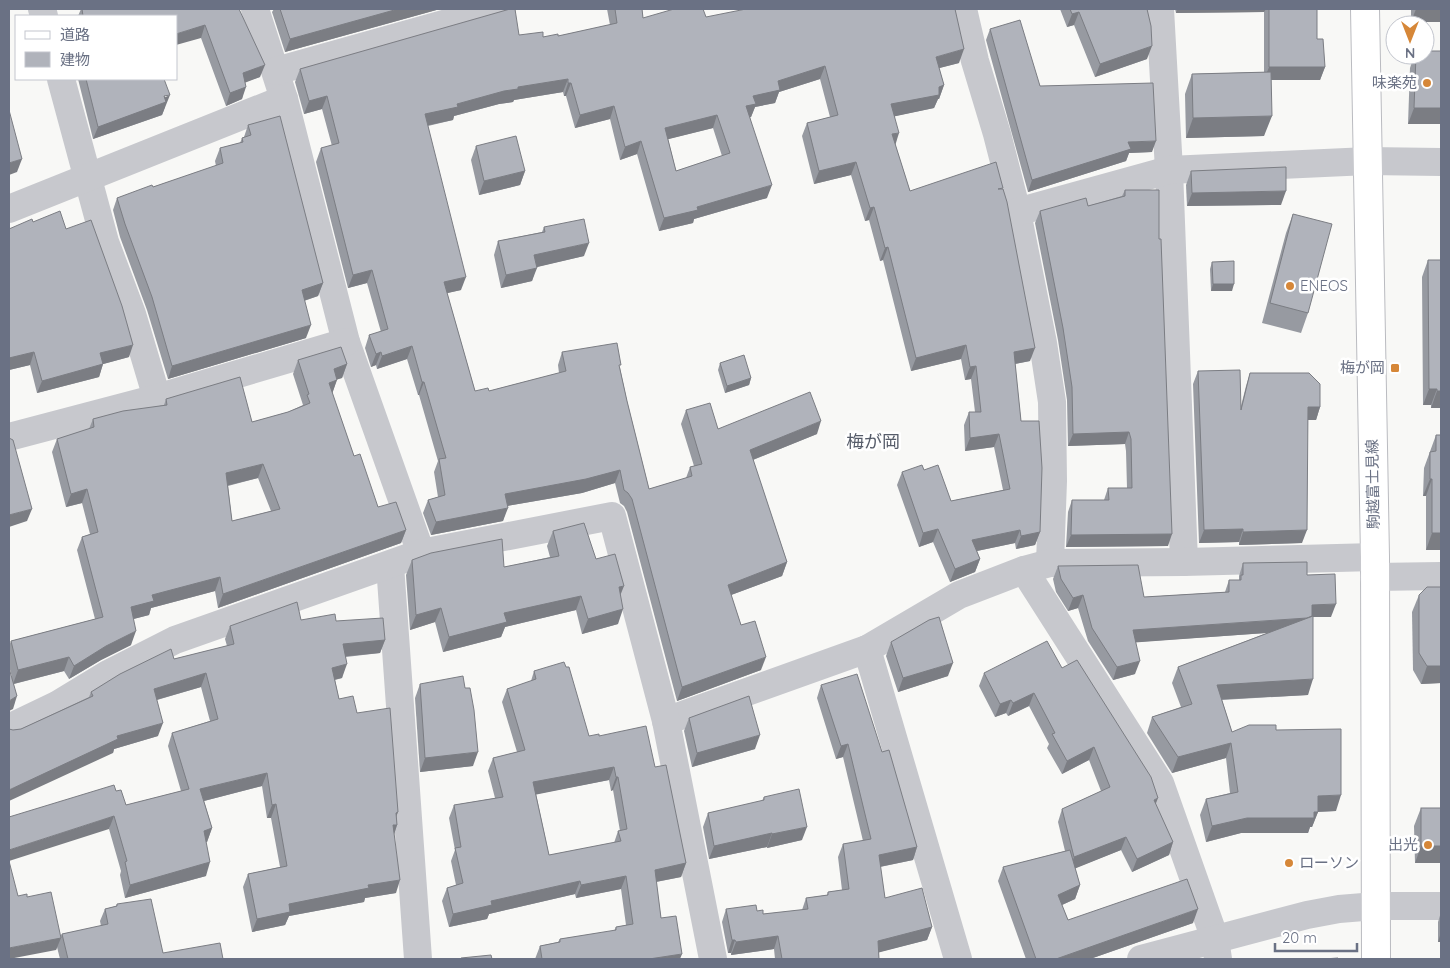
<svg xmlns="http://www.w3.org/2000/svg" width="1450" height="968" font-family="Quicksand,'Noto Sans JP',sans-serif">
  <rect width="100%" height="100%" fill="#f8f8f6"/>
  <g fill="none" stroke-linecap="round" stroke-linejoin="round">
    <defs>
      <polyline id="major" points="1365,9 1375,557 1376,959"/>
    </defs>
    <use href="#major" stroke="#babbc0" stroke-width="30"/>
    <g stroke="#c7c8cd" stroke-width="28">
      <polyline points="42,9 44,16"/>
      <polyline points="255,9 284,99 346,342 421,553"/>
      <polyline points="963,9 975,61 997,134 1017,212 1043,343 1052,402 1053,481 1050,563"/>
      <polyline points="1160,9 1169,170 1184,562"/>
      <polyline points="276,71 497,9"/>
      <polyline points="61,79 105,242 132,314 157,398"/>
      <polyline points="9,209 284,99"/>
      <polyline points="1017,212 1169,170 1368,161 1441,162"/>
      <polyline points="9,437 157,398 346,342"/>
      <polyline points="390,565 418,959"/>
      <polyline points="1024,570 1160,783 1215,939 1218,959"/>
      <polyline points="1374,577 1441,576"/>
      <polyline points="867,649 958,959"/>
      <polyline points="666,721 867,649 959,595 1024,570 1050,563 1184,562 1375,557"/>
      <polyline points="9,728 57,705 108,674 175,640 421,553 612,516 666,721 713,959"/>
      <polyline points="1141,959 1307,915 1339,909 1376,906 1441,906"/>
    </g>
    <use href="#major" stroke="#fff" stroke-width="28"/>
  </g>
  <g fill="#979aa1" fill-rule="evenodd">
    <polygon points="81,9 239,9 260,77 245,82 242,99 226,106 201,38 176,16 78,16"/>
    <polygon points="274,9 440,9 285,52 272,12"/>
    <path d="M607,9H642L643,18L706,17L959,63L939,68L944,85L939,99H938L934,108L895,116V144L910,191L1002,189L1030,361L1015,364L1021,421L1040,532L1035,545L1016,549L1015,543L977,551L980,559L975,572L950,582L933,542L919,547L897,485L902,472L924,470L951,501L1003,490L994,447L965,451L964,425L969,412H975L971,379L965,380L961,359L911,371L883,260L880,261L869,220L865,221L851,175L814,184L802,136L807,123L830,117L820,79L779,92L775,103L755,107L751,117H750L767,198L694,219L693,223L659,231L637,154L620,160L610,119L575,128L566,96H564L563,92L514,100L513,102L499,104L454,116L453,120L428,126L461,290L447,293L475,391H489L559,373L558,365L562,352L620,368L627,401L649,489L686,478L690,467L694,466L681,424L686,410L718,429L817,434L753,460L787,562L782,576L731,595L741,625L761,670L677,701L627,512L624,506L620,503L615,483L582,493L507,506L503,521L431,535L423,513L428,500L438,497L434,472L438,461L419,395H418L407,359L377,369L376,365L371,367L365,348L369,335L381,332L367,283L348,288L316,162L321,148L332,146L322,109L304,114L295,82L300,69L519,35L543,37L558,36L610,25ZM713,128L722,156L676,171L668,139Z"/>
    <polygon points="1060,9 1147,9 1147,59 1095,77 1074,25 1067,27"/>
    <polygon points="1175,9 1319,9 1319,10 1317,10 1317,39 1325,67 1320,80 1271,80 1264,136 1186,138 1185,94 1192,74 1264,72 1264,12 1176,13"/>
    <rect x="1411" y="9" width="30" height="13"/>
    <polygon points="990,29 1040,86 1152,152 1129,153 1126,161 1028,192 986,40"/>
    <polygon points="1414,55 1425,55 1441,124 1408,124 1410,68"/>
    <polygon points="78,79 164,79 165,107 162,115 93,139"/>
    <polygon points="248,125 323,283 318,296 304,301 306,338 168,379 147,310 120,237 113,210 117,198 153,187 216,166 215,161 220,148 240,143 242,138 244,137"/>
    <polygon points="476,146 525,171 520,185 479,195 471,160"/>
    <polygon points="1191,171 1281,205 1187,206 1186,185"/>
    <polygon points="1125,190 1159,239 1168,546 1066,547 1068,512 1072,500 1104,500 1108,488 1127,488 1126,451 1125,444 1068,446 1067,400 1058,340 1035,223 1040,211 1088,206 1122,196"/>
    <polygon points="1293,214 1308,313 1301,333 1262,323 1286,233"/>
    <polygon points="33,222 66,229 129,357 103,364 99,377 37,393 30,365 9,370 9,229"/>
    <polygon points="544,227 584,256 536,267 532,281 501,288 494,255 498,241 542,232"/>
    <polygon points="1428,260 1441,260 1441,408 1431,408 1431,405 1423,405 1422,277"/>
    <polygon points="1212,262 1232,291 1211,291 1210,269"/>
    <path d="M298,360L347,364L342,378L337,379L332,394L354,456L378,507L406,530L401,543L218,608L215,591L151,608L149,615L133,619L131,645L101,660L69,679L64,671L14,684L13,709L12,677L9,666V646L11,641L95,619L77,550L82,537L90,534L82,503L66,507L52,452L57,439L89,429L93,419L164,405L166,399L252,422L288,412L303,405L293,374ZM258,478L271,511L232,521L228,486Z"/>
    <polygon points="720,363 751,378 749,385 725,393 718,370"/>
    <polygon points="1198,371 1241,406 1246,386 1250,373 1320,407 1316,420 1308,420 1302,543 1239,545 1239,542 1199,543 1193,384"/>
    <polygon points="1436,435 1441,550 1426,550 1426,496 1423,496 1424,468"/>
    <polygon points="553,531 596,559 620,594 618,624 582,634 576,610 505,627 501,637 443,652 435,622 410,630 406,575 412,560 504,567 550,557 547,546"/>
    <polygon points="1243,563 1307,575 1331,617 1313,617 1308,695 1222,700 1232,732 1276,730 1336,811 1318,812 1312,827 1310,827 1308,833 1241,833 1206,842 1200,815 1206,799 1230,793 1226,758 1172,773 1147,733 1152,717 1181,707 1172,683 1178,667 1267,633 1136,642 1135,674 1113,680 1088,641 1078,608 1068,611 1056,592 1053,579 1058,566 1144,597 1225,592 1229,580 1239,580 1239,576"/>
    <polygon points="1441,587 1441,683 1421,684 1413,670 1412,612 1419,595"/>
    <polygon points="301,620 336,621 385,640 380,653 346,657 342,678 335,680 339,699 357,713 398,812 396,816 397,825 394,834 396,893 365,898 364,902 289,916 285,925 252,932 243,887 248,874 280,867 271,818 267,818 262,786 204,801 212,828 207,842 206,842 206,876 125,898 120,875 121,871 109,829 116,791 126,805 181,791 168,746 172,733 210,721 201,687 157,700 158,736 114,749 113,753 13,730 21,729 89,697 91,692 174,659 227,646 225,639 230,626"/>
    <polygon points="891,642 948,676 898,692 886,656"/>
    <polygon points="1062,668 1156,805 1173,842 1169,855 1132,872 1121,850 1075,868 1080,885 1075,899 1062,905 1068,920 1193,923 1090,959 1026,959 998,881 1003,867 1065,851 1058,822 1062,809 1101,791 1089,760 1062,774 1047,748 1049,744 1029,706 1008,716 1006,713 995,717 979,686 984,673"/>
    <path d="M534,671L589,736H599L655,767L686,863L681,877L656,882L661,918L680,959H535L540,946L558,942L560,939L614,931L616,927L626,925L621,889L576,898L575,894L489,914L487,919L449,927L442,901L447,888L456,885L451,861L455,850L449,818L454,805L495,798L488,771L493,758L517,752L502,702L507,689L531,681ZM609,780L611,791L613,790L620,831H618L614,843L549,855L536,794Z"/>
    <polygon points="420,684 473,766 420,772 415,698"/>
    <polygon points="821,685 882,752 917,847 913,860 880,867 885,898 932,927 927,940 879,952 879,959 775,959 774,949 731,955 731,953 728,953 722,922 726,909 757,911 763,914 802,910 806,898 827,895 828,892 842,890 838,857 843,844 863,841 843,757 836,759 817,698"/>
    <polygon points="689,718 755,749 692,767 684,731"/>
    <polygon points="764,797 802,840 767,848 767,847 709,859 703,827 708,813 762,801"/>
    <polygon points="1421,808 1441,808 1441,863 1415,863 1414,826"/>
    <polygon points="18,896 27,897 60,937 62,934 101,926 100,921 105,909 116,906 117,904 163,953 223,959 60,959 57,947 56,950"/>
    <polygon points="1441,912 1441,942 1438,942 1438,922"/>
  </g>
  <g fill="#7b7d83">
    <polygon points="398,9 440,9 285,52 290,39"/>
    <polygon points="1177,9 1266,9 1264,12 1176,13"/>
    <polygon points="1416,9 1441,9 1441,22 1411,22"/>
    <polygon points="1079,12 1074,25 1067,27 1072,14"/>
    <polygon points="205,25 201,38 176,45 176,34"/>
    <polygon points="1152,46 1147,59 1095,77 1100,64"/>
    <polygon points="964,49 959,63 932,70 936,57"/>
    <polygon points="265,65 260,77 239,85 243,73"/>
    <polygon points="825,66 820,79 779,92 775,103 755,107 751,117 741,119 746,106 753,96 778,81"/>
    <polygon points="1269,67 1325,67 1320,80 1264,80"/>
    <polygon points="568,79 563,92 514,100 513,102 499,104 454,116 453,120 420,127 425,114 457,104 518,87"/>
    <polygon points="568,83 571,83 566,96 564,96"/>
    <polygon points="944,85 939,99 938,99 934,108 887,118 891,104"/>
    <polygon points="246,87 242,99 226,106 230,93"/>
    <polygon points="170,95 162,115 93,139 98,127"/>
    <polygon points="327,96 322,109 304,114 309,101"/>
    <polygon points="614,106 610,119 575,128 580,115"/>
    <polygon points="1414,108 1441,108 1441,124 1408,124"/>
    <polygon points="717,115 713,128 661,141 665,128"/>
    <polygon points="1272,116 1264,136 1186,138 1193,118"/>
    <polygon points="899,133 895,146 892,134"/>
    <polygon points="641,141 637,154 620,160 625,147"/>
    <polygon points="1156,141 1152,152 1129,153 1126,161 1028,192 1032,180 1128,142"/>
    <polygon points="22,159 17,172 9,175 9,163"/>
    <polygon points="856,162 851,175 814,184 819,171"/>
    <polygon points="525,171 520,185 479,195 484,181"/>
    <polygon points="772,185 767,198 694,219 693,223 659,231 664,218 697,207"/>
    <polygon points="1286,191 1281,205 1187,206 1192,193"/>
    <polygon points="874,207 869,220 865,221 870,208"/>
    <polygon points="589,243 584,256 529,269 534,255"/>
    <polygon points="888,247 883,260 880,261 885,248"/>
    <polygon points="537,268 532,281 501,288 506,275"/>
    <polygon points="372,270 367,283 348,288 353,275"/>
    <polygon points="466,277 461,290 439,295 444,282"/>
    <polygon points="323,283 318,296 297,303 302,290"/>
    <polygon points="1213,284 1234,284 1232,291 1211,291"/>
    <polygon points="311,325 306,338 168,379 172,366"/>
    <polygon points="133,345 129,357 96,366 100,353"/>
    <polygon points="966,345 961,359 911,371 916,358"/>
    <polygon points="412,346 407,359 377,369 382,356"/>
    <polygon points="1035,348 1030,361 1009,365 1014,352"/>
    <polygon points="34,352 30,365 9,370 9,358"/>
    <polygon points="381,352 376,365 371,367 376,354"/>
    <polygon points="103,364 99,377 37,393 42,381"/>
    <polygon points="347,364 342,378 329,382 334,369"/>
    <polygon points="976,366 971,379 965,380 970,367"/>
    <polygon points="751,378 749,385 725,393 727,386"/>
    <polygon points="337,380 332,394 329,383"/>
    <polygon points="422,382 424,382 419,395 418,395"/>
    <polygon points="1429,389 1437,389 1431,405 1423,405"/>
    <polygon points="1437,391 1441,391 1441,408 1431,408"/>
    <polygon points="1308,407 1320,407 1316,420 1303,420"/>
    <polygon points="821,421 817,434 745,463 750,450"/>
    <polygon points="1129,432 1125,444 1068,446 1073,434"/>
    <polygon points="999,434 994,447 965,451 970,438"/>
    <polygon points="263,464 258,478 221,487 226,473"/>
    <polygon points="620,470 615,483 582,493 501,507 505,494"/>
    <polygon points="1430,479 1432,479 1426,496 1423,496"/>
    <polygon points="87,489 82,503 66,507 71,494"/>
    <polygon points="508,508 503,521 431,535 436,522"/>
    <polygon points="32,509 27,521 9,527 9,515"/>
    <polygon points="938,529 933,542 919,547 923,533"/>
    <polygon points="1243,529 1239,542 1199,543 1204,530"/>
    <polygon points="406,530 401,543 218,608 223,594"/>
    <polygon points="1020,530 1015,543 967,553 972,540"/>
    <polygon points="1307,530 1302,543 1239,545 1243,532"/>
    <polygon points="1040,532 1035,545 1016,549 1021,536"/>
    <polygon points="1432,533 1441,533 1441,550 1426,550"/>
    <polygon points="1172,534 1168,546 1066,547 1071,535"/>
    <polygon points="980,559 975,572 950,582 955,569"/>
    <polygon points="787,562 782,576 723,598 728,585"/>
    <polygon points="220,577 215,591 151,608 149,615 126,621 131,607 152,595"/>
    <polygon points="624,586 618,601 619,587"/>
    <polygon points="1083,595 1078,608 1068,611 1073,598"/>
    <polygon points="581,596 576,610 505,627 501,637 443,652 449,637 504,613"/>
    <polygon points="1336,604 1331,617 1307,617 1312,605"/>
    <polygon points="441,608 435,622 410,630 416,615"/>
    <polygon points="623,609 618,624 582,634 588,619"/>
    <polygon points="1312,618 1307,630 1128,643 1133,630"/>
    <polygon points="136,631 131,645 101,660 69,679 74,666 106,646"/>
    <polygon points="385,640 380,653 338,657 343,644"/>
    <polygon points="69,657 64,671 13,684 18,670"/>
    <polygon points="766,657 761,670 677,701 682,687"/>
    <polygon points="1140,661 1135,674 1113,680 1117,667"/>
    <polygon points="953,663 948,676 898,692 903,678"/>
    <polygon points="347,664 342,678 328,681 332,668"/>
    <polygon points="1427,666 1441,666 1441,683 1421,684"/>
    <polygon points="206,673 201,687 149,702 154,689"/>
    <polygon points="1313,679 1308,695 1211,700 1217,685"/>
    <polygon points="1034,693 1029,706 1008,716 1013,703"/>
    <polygon points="17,696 13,709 9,711 9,701"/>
    <polygon points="1011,700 1006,713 995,717 1000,704"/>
    <polygon points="163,723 158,736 114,749 113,753 9,801 9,790 117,736"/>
    <polygon points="760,735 755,749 692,767 697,753"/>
    <polygon points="1231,743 1226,758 1172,773 1178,757"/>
    <polygon points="848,744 843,757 836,759 841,746"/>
    <polygon points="1094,747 1089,760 1062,774 1067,761"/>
    <polygon points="478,752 473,766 420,772 425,758"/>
    <polygon points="614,767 609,780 529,796 533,782"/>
    <polygon points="267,773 262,786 196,803 200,789"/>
    <polygon points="616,777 618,777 613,790 611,791"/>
    <polygon points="1341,795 1336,811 1312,812 1318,796"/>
    <polygon points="1158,798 1153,811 1154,800"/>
    <polygon points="276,804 271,818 267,818 272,805"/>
    <polygon points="398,812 393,825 397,825 393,838 388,839 396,813"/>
    <polygon points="1314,812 1318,812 1312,827 1310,827 1308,833 1241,833 1206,842 1212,826 1247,818"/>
    <polygon points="114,816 109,829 9,861 9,850"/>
    <polygon points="807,827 802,840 767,848 772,834"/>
    <polygon points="212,828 207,842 199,844 204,831"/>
    <polygon points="772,833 767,847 709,859 714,846"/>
    <polygon points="1126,837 1121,850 1069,871 1074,857"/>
    <polygon points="1173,842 1169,855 1132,872 1137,859"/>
    <polygon points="1421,846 1441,846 1441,863 1415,863"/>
    <polygon points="917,847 913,860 874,868 879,855"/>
    <polygon points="210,862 206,876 125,898 130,885"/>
    <polygon points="686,863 681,877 650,883 655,870"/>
    <polygon points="626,876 621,889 576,898 581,885"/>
    <polygon points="400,880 396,893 365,898 364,902 289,916 285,925 252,932 257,919 289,904 368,885"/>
    <polygon points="580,881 575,894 489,914 487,919 449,927 453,914 491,901"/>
    <polygon points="1080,885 1075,899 1053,909 1058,895"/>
    <polygon points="1198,909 1193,923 1090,959 1056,959"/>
    <polygon points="932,927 927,940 873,954 878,941"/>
    <polygon points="1441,932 1441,942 1438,942"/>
    <polygon points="778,936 774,949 731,955 736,942"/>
    <polygon points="61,938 56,950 9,959 9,948"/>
    <polygon points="732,940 735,940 731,953 728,953"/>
    <polygon points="682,954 680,959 649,959"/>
  </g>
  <g fill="#b0b3bb" stroke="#7b7d83" fill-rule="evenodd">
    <polygon points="82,9 239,9 265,65 243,73 246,87 230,93 205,25 176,34 176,16 83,16"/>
    <polygon points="280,9 398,9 290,39"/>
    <path d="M510,9H515L519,35L543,32V37L558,34V36L617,23L615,9H642L643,18L674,9H703L706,17L746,9H955L964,49L936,57L944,85L939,87V95L891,104L899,133L892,134L910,191L996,162L1003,188L998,189H1003L1007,202L1035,348L1014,352L1021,421H1039L1042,468L1040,532L1021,536L1020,530L972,540L980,559L955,569L938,529L923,533L902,472L922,465L924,470L938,465L951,501L1010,489L999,434L970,438L969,412H981L976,366L970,367L966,345L916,358L888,247L885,248L874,207L870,208L856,162L819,171L807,123L838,115L825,66L778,81L780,90L753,96L756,104L746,106L772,185L697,207L698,210L664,218L641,141L625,147L614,106L580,115L571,83H568V79L518,87V89L504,91L457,104L458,107L425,114L466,277L444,282L475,391L488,388L489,391L566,371L562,352L617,343L621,365H619L627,401L649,489L692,476L690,467L702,464L686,410L710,403L718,429L810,392L821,421L750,450L787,562L728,585L741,625L755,621L766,657L682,687L632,499L628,493L624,490L620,470L586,479L505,494L508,508L436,522L428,500L445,495L439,459L446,458L424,382H422L412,346L382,356L381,352L376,354L369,335L388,329L372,270L353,275L321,148L339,143L327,96L309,101L300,69ZM717,115L730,153L676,171L665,128Z"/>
    <polygon points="1070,9 1147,9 1151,26 1152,46 1100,64 1079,12 1072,14"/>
    <polygon points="1269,9 1317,9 1317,39 1323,39 1325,67 1269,67"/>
    <polygon points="1020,20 1040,86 1153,83 1156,141 1128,142 1131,149 1032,180 990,29"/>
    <polygon points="1425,51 1441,51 1441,108 1414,108 1416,55 1425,55"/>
    <polygon points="1271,72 1272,116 1193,118 1192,74"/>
    <polygon points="86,79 164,79 170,95 164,96 166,102 98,127"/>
    <polygon points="9,110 22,159 9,163"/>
    <polygon points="280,116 323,283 302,290 311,325 172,366 152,297 125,224 117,198 152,185 153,187 223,163 220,148 243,142 242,138 251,135 248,125"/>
    <polygon points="516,136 525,171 484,181 476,146"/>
    <polygon points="1286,167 1286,191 1192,193 1191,171"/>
    <polygon points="1125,190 1159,190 1159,239 1161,239 1172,534 1071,535 1072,500 1109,500 1108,488 1132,488 1131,439 1129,432 1073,434 1072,387 1063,328 1040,211 1086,198 1088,206 1125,196"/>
    <polygon points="60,211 66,229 91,220 122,306 133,345 100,353 103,364 42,381 34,352 9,358 9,229 32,219 33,222"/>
    <polygon points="1293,214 1332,224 1308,313 1270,303"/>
    <polygon points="584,219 589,243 534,255 537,268 506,275 498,241 545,232 544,227"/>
    <polygon points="1428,260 1441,260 1441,391 1437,391 1437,389 1429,389"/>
    <polygon points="1234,261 1234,284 1213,284 1212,262"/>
    <path d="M341,347L347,364L334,369L337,380L329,383L354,456L360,454L378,507L396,502L406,530L223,594L220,577L152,595L154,601L131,607L136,631L106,646L74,666L69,657L18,670L11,641L103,617L82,537L98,532L87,489L71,494L57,439L94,427L93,419L123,411L167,405L166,399L240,377L252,422L288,412L310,403L307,395L309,394L298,360ZM263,464L280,509L232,521L226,473Z"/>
    <polygon points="744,355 751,378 727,386 720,363"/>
    <polygon points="1240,370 1241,410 1250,373 1309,373 1320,384 1320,407 1308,407 1307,530 1243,532 1243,529 1204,530 1198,371"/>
    <polygon points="1436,435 1441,435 1441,533 1432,533 1432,479 1430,479 1430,452 1436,451"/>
    <polygon points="9,438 13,440 32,509 9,515"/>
    <polygon points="584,523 596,559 615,554 624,586 619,587 623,609 588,619 581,596 504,613 507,622 449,637 441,608 416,615 412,560 431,553 502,539 504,567 559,556 553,531"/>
    <polygon points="1307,562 1307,575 1335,574 1336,604 1312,605 1312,616 1307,618 1133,630 1140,661 1117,667 1092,628 1083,595 1073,598 1061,579 1058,566 1138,565 1144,597 1229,592 1229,580 1241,580 1241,575 1243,575 1243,563"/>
    <polygon points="1427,587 1441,587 1441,666 1427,666 1419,653 1419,595"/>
    <polygon points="297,602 301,620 335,614 336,621 383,618 385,640 343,644 347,664 332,668 339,699 353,696 357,713 390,708 398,812 396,813 397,825 393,825 400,880 368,885 369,888 289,904 290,912 257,919 248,874 287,866 276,804 272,805 267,773 200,789 212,828 204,831 210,862 130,885 125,862 127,861 114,816 9,850 9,817 114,785 116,791 121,790 126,805 189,789 172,733 218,719 206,673 154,689 163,723 117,736 118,739 9,790 9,729 13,730 21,729 93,696 91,692 120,674 171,649 174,659 234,644 230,626"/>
    <polygon points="1313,616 1313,679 1217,685 1232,732 1249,725 1276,725 1276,730 1341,729 1341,795 1318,796 1318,812 1314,812 1314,818 1247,818 1212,826 1206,799 1238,792 1231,743 1178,757 1152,717 1192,704 1178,667"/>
    <polygon points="939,617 953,663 903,678 891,642 929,620"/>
    <polygon points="1047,641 1062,668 1077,660 1151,777 1158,798 1154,800 1173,842 1137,859 1126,837 1074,857 1062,809 1110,787 1094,747 1067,761 1052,734 1055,733 1034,693 1013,703 1011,700 1000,704 984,673"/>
    <path d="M564,662L566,667H569L589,736L599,734V736L646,726L655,767L666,765L686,863L655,870L661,918L676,916L682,954L649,959H542L540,946L560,942V939L616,930V927L633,924L626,876L581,885L580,881L491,901L492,905L453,914L447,888L463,883L455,848L461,847L454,805L503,797L493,758L525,750L507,689L536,679L534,671ZM614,767L616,777H618L627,829L618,831L621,841L549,855L533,782Z"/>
    <polygon points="9,668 17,696 9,701"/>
    <polygon points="857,674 882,752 889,750 917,847 879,855 885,898 922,888 932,927 878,941 879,959 782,959 778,936 736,942 735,940 732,940 726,909 756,905 757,911 763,910 763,914 808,909 806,898 828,895 828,892 849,889 843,844 871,839 848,744 841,746 821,685"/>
    <polygon points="463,676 465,688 470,688 474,710 478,752 425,758 420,684"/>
    <polygon points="749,696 760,735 697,753 689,718"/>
    <polygon points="799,789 807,827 772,834 772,833 714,846 708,813 764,800 764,797"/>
    <rect x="1421" y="808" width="20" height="38"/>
    <polygon points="1070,850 1080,885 1058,895 1068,920 1187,879 1198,909 1056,959 1036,959 1003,867"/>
    <polygon points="9,861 18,896 27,894 27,897 51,892 61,938 9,948"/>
    <polygon points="151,899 163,953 220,943 223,959 68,959 62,934 108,924 105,909 117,906 117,904"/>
    <polygon points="491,955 492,959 461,959 461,958"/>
    <polygon points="1338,958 1338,959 1324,959"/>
  </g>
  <g fill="#d68738" stroke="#fff" stroke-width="2">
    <circle cx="1427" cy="83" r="5"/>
    <circle cx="1290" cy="286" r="5"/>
    <rect x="1390" y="363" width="10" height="10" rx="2.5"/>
    <circle cx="1428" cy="845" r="5"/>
    <circle cx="1289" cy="863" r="5"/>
  </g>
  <g text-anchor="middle" stroke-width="5" stroke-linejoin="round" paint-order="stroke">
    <g font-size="15" fill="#6a7184" stroke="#fff" text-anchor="end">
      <text x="1417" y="88">味楽苑</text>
      <text x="1300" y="291" text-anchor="start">ENEOS</text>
      <text x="1385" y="373">梅が岡</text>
      <text x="1418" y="850">出光</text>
      <text x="1299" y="868" text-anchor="start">ローソン</text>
    </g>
    <g font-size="15" fill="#6a7184" stroke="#fff">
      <text transform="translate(1373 484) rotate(-91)" y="5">駒越富士見線</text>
    </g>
    <g font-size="18" fill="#575d6a" stroke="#fff">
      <text x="873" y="448">梅が岡</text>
    </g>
  </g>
  <rect width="1450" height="968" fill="none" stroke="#6a7184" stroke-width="20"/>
  <rect x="15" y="15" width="162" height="65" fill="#ffffff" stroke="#c3c6ce"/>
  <rect x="25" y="31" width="25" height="8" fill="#ffffff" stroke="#c3c6ce"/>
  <text x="60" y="40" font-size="15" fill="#6a7184">道路</text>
  <rect x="25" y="52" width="25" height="15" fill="#b0b3bb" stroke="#c3c6ce"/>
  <text x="60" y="65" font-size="15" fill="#6a7184">建物</text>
  <g transform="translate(1410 40) rotate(180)"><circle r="24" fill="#ffffff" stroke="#c3c6ce"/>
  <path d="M0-4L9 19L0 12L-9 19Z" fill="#d68738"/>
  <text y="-8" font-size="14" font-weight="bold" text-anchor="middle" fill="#6a7184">N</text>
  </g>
  <path d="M1275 943v8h82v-8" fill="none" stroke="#6a7184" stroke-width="2.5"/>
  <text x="1282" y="943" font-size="15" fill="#6a7184" stroke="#ffffff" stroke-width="4" paint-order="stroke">20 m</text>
</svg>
